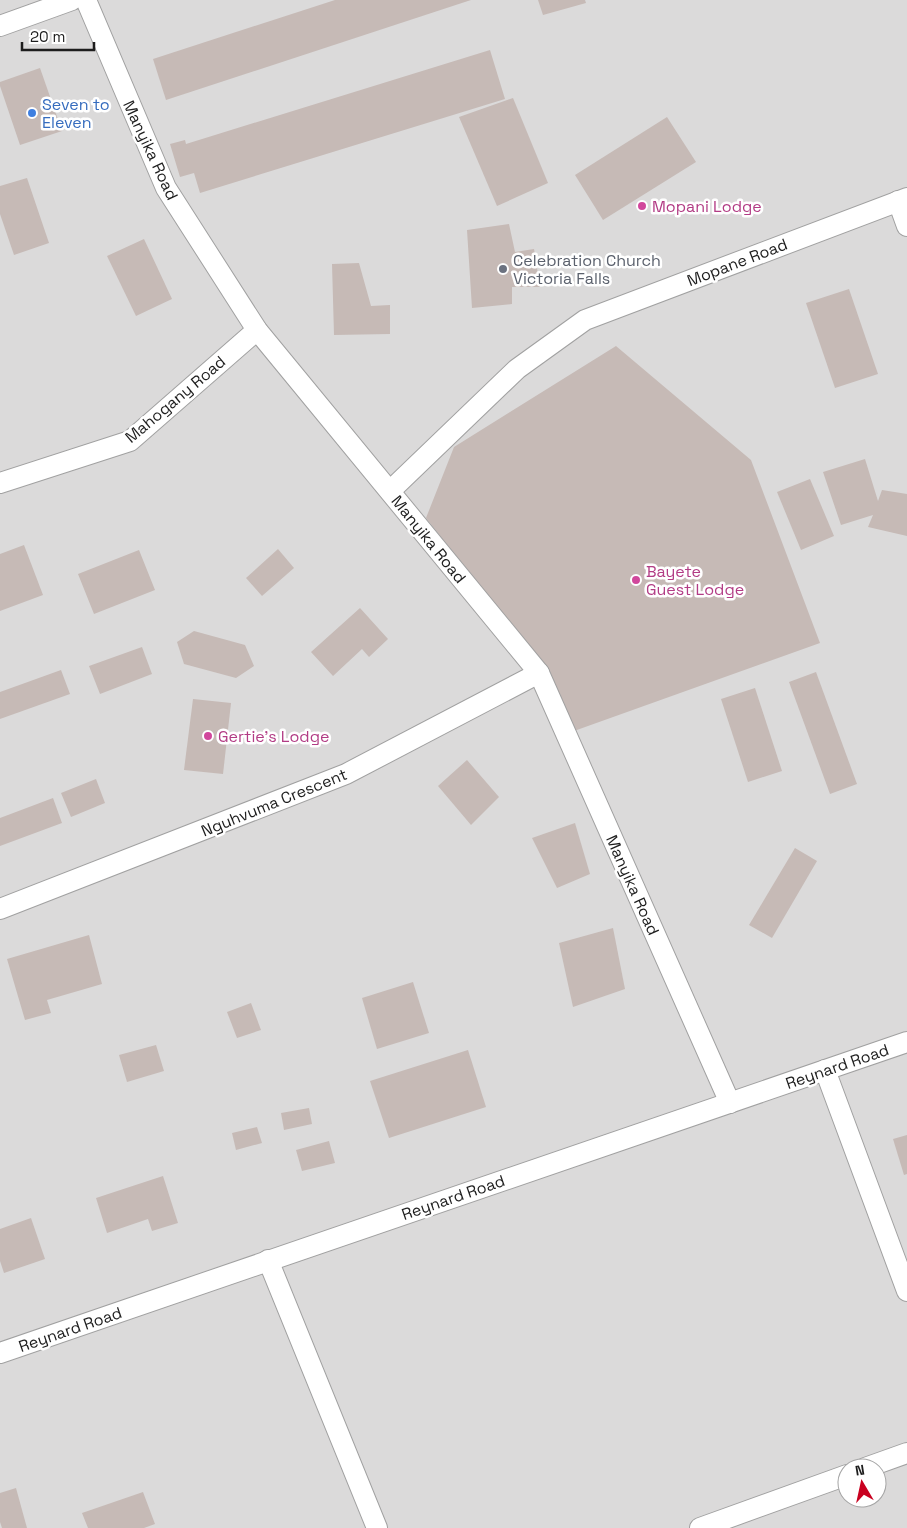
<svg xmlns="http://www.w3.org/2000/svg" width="907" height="1528" font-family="'Space Grotesk',sans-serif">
  <rect width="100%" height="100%" fill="#eee9e3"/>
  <path fill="#dbdada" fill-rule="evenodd" d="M0,0H907V1528H0ZM847,1468H877V1498H847Z"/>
  <g fill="#c6bab6">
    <polygon points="335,0 471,0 166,100 153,59"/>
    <polygon points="538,0 585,0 586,3 543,15"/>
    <polygon points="490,50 505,99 200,193 194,173 180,177 170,144 185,140 186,144"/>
    <polygon points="40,68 62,131 20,145 0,86 0,82"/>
    <polygon points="513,98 548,183 497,206 459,117"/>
    <polygon points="667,117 696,162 603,220 575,175"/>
    <polygon points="27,178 49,243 14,255 0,214 0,186"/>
    <polygon points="509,224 515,252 534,249 540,287 512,287 512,304 472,308 467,230"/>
    <polygon points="144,239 172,299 136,316 107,256"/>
    <polygon points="359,263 371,306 390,305 390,334 334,335 332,264"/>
    <polygon points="849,289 878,374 835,388 806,303"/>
    <polygon points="616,346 751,460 820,643 574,731 544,668 426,518 454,447"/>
    <polygon points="865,459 878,501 882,490 907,494 907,536 868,527 873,515 841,525 823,472"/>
    <polygon points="810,479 834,536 801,550 777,492"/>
    <polygon points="24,545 43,595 0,611 0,554"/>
    <polygon points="278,549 294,568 262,596 246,578"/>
    <polygon points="139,550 155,590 94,614 78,574"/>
    <polygon points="360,608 388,639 369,657 362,649 333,676 311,652"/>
    <polygon points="194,631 245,645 254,666 236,678 184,664 177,642"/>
    <polygon points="142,647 152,674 100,694 89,666"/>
    <polygon points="61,670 70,694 0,719 0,692"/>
    <polygon points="816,672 857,784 830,794 789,682"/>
    <polygon points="755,688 782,771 748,782 721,699"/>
    <polygon points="193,699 231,703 223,774 184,770"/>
    <polygon points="467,760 499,797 471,825 438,786"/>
    <polygon points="96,779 105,803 71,817 61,793"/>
    <polygon points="53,798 62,823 0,846 0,818"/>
    <polygon points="575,823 590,874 557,888 532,838"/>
    <polygon points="795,848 817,861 772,938 749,925"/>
    <polygon points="613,928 625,989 573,1007 559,943"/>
    <polygon points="89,935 102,984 47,1000 51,1013 25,1020 7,959"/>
    <polygon points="413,982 429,1033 377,1049 362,998"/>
    <polygon points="251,1003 261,1030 237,1038 227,1012"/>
    <polygon points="156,1045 164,1071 127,1082 119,1055"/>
    <polygon points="468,1050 486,1107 389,1138 370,1081"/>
    <polygon points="309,1108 312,1124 284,1130 281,1113"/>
    <polygon points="257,1127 262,1143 236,1150 232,1133"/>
    <polygon points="907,1135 907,1174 904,1175 893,1139"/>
    <polygon points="329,1141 335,1163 302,1171 296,1150"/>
    <polygon points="163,1176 178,1223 152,1231 148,1219 107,1233 96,1198"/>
    <polygon points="31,1218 45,1259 4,1273 0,1261 0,1229"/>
    <polygon points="16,1488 27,1528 2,1528 0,1522 0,1493"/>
    <polygon points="143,1492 155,1524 144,1528 88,1528 82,1513"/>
  </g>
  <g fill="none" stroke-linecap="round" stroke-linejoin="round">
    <defs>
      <g id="street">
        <polyline points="86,0 166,188 257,330 539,673 730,1103"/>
        <polyline points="0,26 72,0"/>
        <polyline points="898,201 907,226"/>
        <polyline points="0,483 130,441 257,330"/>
        <polyline points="390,491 517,369 585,320 907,198"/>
        <polyline points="0,909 346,774 539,673"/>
        <polyline points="825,1070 907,1291"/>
        <polyline points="268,1260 377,1528"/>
        <polyline points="0,1353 907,1042"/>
        <polyline points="865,1468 907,1453"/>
        <polyline points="700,1528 847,1475"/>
      </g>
    </defs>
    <use href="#street" stroke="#a1a1a1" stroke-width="22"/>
    <use href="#street" stroke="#fff" stroke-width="20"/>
  </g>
  <circle fill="#3f7fe0" stroke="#fff" stroke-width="2" cx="32" cy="113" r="5"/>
  <g fill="#d1479c" stroke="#fff" stroke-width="2">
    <circle cx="642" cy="206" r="5"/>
    <circle cx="636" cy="580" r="5"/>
    <circle cx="208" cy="736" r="5"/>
  </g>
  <circle fill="#6b7280" stroke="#fff" stroke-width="2" cx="503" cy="269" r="5"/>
  <g text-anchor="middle" stroke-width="5" stroke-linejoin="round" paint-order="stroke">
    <g font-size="16" fill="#366cbe" stroke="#fff" text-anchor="start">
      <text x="42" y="110">Seven to<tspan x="42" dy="18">Eleven</tspan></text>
    </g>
    <g font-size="16" fill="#1d1d1d" stroke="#fff">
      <text transform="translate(151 150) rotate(65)" y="6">Manyika Road</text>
      <text transform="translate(737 262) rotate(-21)" y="6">Mopane Road</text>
      <text transform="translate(175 399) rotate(-40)" y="6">Mahogany Road</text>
      <text transform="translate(429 539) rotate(51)" y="6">Manyika Road</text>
      <text transform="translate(274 802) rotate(-22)" y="6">Nguhvuma Crescent</text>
      <text transform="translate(633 885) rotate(66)" y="6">Manyika Road</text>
      <text transform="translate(837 1066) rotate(-19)" y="6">Reynard Road</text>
      <text transform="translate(453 1197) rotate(-19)" y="6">Reynard Road</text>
      <text transform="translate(70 1329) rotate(-19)" y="6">Reynard Road</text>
    </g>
    <g font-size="16" fill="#b23c85" stroke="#fff" text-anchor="start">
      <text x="652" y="212">Mopani Lodge</text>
      <text x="646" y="577">Bayete<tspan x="646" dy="18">Guest Lodge</tspan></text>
      <text x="218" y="742">Gertie's Lodge</text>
    </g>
    <g font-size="16" fill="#5b616d" stroke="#fff" text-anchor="start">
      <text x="513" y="266">Celebration Church<tspan x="513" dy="18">Victoria Falls</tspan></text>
    </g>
  </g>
  <g transform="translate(862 1483) rotate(351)"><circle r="24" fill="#ffffff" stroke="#a5a5a5"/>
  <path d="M0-4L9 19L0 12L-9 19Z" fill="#c90120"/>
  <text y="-8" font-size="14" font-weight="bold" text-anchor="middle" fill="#1d1d1d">N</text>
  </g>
  <path d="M22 42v8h72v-8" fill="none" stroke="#1d1d1d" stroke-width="2.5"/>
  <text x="30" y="42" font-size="15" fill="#1d1d1d" stroke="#ffffff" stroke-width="4" paint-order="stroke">20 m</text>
</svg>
